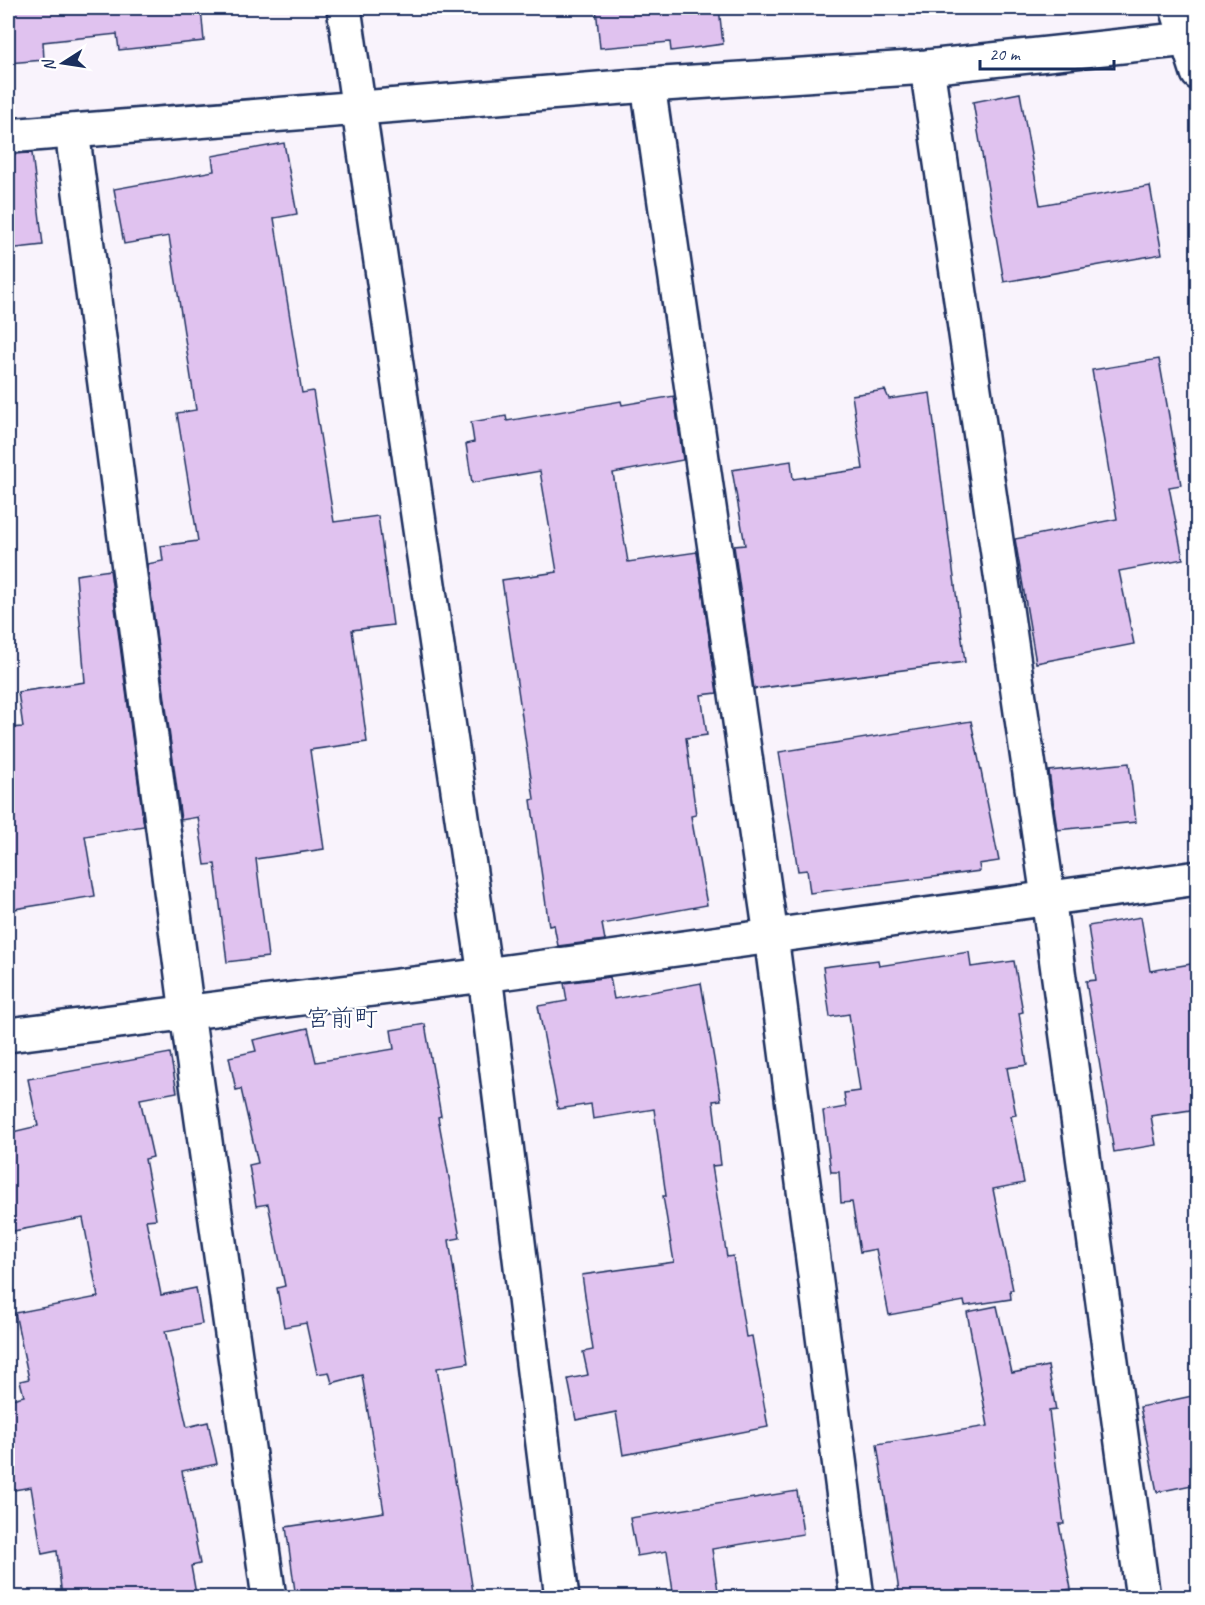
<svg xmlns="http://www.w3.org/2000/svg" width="1205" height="1605" font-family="Caveat,'Klee One',sans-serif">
  <rect width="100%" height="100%" fill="#f9f3fc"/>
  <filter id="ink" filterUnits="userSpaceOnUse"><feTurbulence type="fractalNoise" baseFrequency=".0167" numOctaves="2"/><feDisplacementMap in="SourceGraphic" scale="12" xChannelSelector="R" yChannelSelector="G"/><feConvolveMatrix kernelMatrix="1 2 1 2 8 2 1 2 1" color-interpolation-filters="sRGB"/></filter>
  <g filter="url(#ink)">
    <g fill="#e0c2ef" stroke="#1b2f5e" stroke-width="1.5">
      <polygon points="8,8 201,8 204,41 119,50 117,34 43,42 44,60 8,63"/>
      <polygon points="596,8 719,8 723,44 671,51 670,42 600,48"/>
      <polygon points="1020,93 1040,205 1150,186 1162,254 1004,282 973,102"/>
      <polygon points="284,143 297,214 274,218 302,393 313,391 334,522 378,516 393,625 352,630 367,742 310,750 324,849 256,859 268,957 227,962 215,864 205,865 198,817 181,820 147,564 163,561 161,546 198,541 177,413 196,410 169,236 124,244 114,189 214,171 212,156"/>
      <polygon points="32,153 43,245 8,249 8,154"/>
      <polygon points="1159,359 1181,485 1169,487 1183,559 1119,571 1134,644 1036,663 1015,539 1117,519 1092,370"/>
      <polygon points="885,390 889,399 930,393 965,662 754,689 734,546 745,545 732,470 791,461 793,479 863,469 852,395"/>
      <polygon points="674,396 683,460 613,473 628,562 697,552 717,693 701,695 707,735 686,738 696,815 691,816 707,905 602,924 605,940 558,946 554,925 549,926 531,800 534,799 502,580 557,572 540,471 472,483 466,444 474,442 471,422 506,416 507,421 621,401 622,405"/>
      <polygon points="110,570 144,826 85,836 95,896 8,910 8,728 23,727 18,692 85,682 76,575"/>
      <polygon points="971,721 999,861 979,864 980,871 810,893 807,870 798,871 779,752"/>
      <polygon points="1129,763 1136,822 1057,830 1049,771"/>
      <polygon points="1141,917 1150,971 1197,963 1197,1109 1151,1116 1156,1145 1114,1152 1086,981 1096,980 1088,926"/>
      <polygon points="969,952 971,967 1014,961 1023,1012 1019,1013 1027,1065 1007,1068 1016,1115 1011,1116 1024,1183 993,1189 1013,1290 1010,1290 1011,1299 965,1306 964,1301 889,1315 876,1249 860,1252 852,1202 841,1203 839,1172 831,1172 823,1111 846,1107 844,1093 860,1091 849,1014 830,1017 823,967 878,960 879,966"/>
      <polygon points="610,977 614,999 701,983 721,1100 713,1101 721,1165 712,1166 727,1257 733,1256 746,1337 752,1336 768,1427 623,1455 616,1412 576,1420 568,1379 588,1375 583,1352 593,1350 582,1275 674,1262 663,1196 666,1196 654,1109 593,1119 591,1104 558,1109 538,1006 567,1001 564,983"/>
      <polygon points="425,1024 441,1116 438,1117 460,1238 449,1240 468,1363 437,1368 474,1598 296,1598 286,1527 384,1512 362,1375 332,1383 329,1372 317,1374 306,1323 284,1327 277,1288 285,1286 268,1204 256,1206 249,1165 258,1163 241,1089 236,1090 229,1057 256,1051 253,1040 308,1028 316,1062 394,1049 391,1030"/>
      <polygon points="170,1053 177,1092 140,1099 153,1157 145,1159 156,1219 146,1220 161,1295 196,1288 202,1324 165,1331 187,1427 208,1422 217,1464 182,1471 200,1564 191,1566 196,1594 174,1598 62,1598 57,1551 42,1554 31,1487 8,1491 8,1400 24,1396 20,1381 29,1379 15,1313 98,1297 83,1218 8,1232 8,1133 38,1126 28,1079"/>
      <polygon points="997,1306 1012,1373 1048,1366 1056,1410 1049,1411 1064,1524 1059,1524 1071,1589 1015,1598 900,1598 877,1444 988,1426 967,1312"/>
      <polygon points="1197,1395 1197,1484 1157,1492 1140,1407"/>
      <polygon points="797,1491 803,1534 712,1549 719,1598 674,1598 667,1551 637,1556 630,1518"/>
    </g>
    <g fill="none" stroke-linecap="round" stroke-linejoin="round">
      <defs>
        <g id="street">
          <polyline points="344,8 485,975 562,1598"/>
          <polyline points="927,67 1048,897 1143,1598"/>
          <polyline points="648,85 771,936 857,1598"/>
          <polyline points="72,131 187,1013 269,1598"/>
          <polyline points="8,136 648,85 927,67 1187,39"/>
          <polyline points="8,1035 485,975 1198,878"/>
        </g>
        <polyline id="highway" points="1177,8 1198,73"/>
      </defs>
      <use href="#street" stroke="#1b2f5e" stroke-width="38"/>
      <use href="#highway" stroke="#1b2f5e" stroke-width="38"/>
      <use href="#street" stroke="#fff" stroke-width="33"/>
      <use href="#highway" stroke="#fff" stroke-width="33"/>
    </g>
  </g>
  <g text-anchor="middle" stroke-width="4.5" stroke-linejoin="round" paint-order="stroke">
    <g font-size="24" fill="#1b2f5e" stroke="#fff">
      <text x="342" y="1026">宮前町</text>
    </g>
  </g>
  <rect width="1205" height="1605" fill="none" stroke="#fff" stroke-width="30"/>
  <rect x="15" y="15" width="1175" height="1575" fill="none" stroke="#1b2f5e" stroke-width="2" filter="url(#ink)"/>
  <g transform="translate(63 63) rotate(258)" stroke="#ffffff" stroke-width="4.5" paint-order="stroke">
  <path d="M0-4.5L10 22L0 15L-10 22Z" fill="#1b2f5e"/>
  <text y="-9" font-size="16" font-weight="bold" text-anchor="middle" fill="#1b2f5e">N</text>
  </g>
  <path d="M980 60v9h134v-9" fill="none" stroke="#1b2f5e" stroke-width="3"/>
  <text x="989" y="60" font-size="18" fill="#1b2f5e" stroke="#ffffff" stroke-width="4.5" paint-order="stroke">20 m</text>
</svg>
